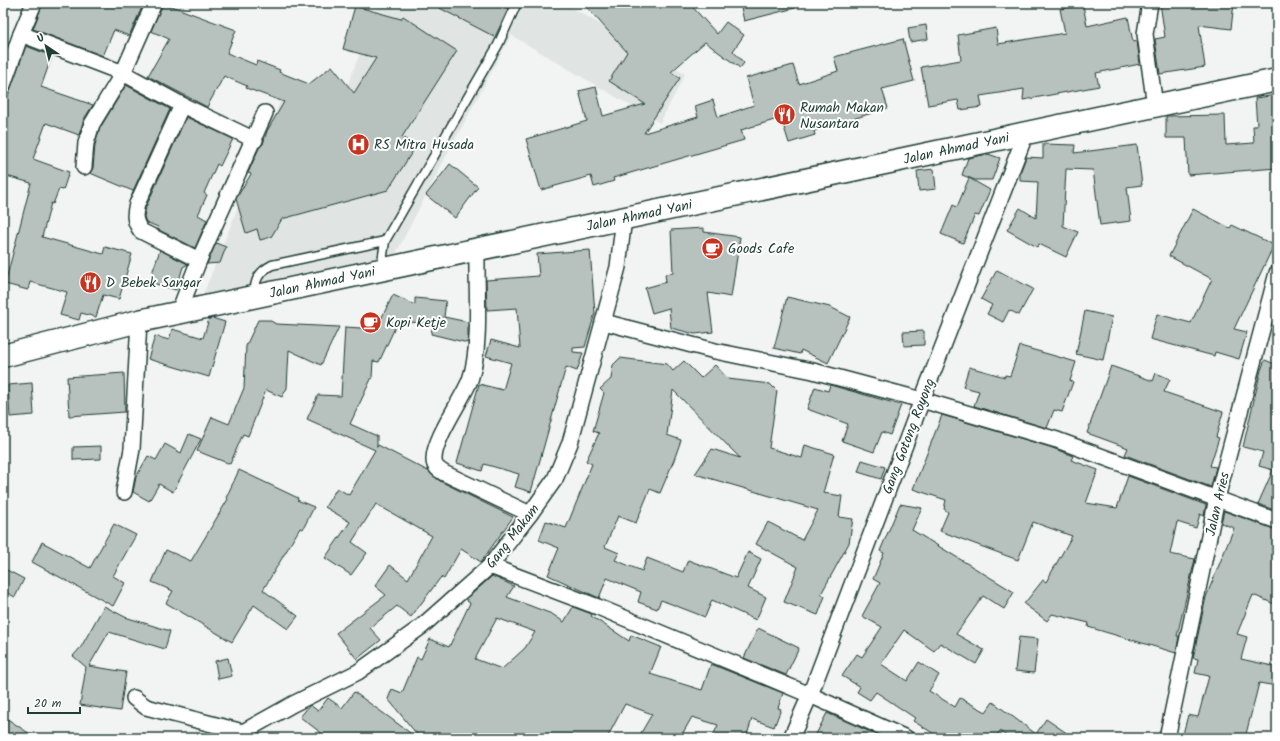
<svg xmlns="http://www.w3.org/2000/svg" width="1280" height="741" font-family="Kalam,sans-serif">
  <rect width="100%" height="100%" fill="#f2f3f3"/>
  <filter id="ink" filterUnits="userSpaceOnUse"><feTurbulence type="fractalNoise" baseFrequency=".025" numOctaves="2"/><feDisplacementMap in="SourceGraphic" scale="8" xChannelSelector="R" yChannelSelector="G"/><feConvolveMatrix kernelMatrix="1 2 1 2 8 2 1 2 1" color-interpolation-filters="sRGB"/></filter>
  <g filter="url(#ink)">
    <polygon fill="#e0e4e3" points="379,3 564,3 685,74 660,123 511,35 442,164 394,257 203,295 283,94 339,108"/>
    <g fill="#b7c1bd" stroke="#1f3d34" fill-rule="evenodd">
      <polygon points="43,3 144,3 129,36 114,30 103,56 33,29"/>
      <polygon points="163,3 236,30 227,53 256,65 257,61 280,70 279,72 309,84 332,66 354,93 376,58 343,49 355,6 401,19 403,16 457,51 402,137 416,146 388,190 282,219 271,237 260,240 257,229 246,233 236,199 251,174 248,173 259,148 263,144 267,131 284,102 246,88 247,86 224,76 207,107 148,76 169,39 151,31"/>
      <polygon points="430,3 511,3 495,37"/>
      <polygon points="583,3 689,3 717,34 726,22 744,35 733,51 744,63 740,68 705,42 671,72 680,78 644,133 698,117 695,106 713,100 718,117 754,105 746,78 793,65 799,84 838,71 834,57 903,39 914,81 882,89 888,108 814,131 815,135 789,143 781,118 741,130 744,140 613,178 614,181 594,187 591,176 541,190 526,139 587,121 579,91 596,87 603,116 645,104 609,81 627,52"/>
      <polygon points="740,3 794,3 795,8 744,21"/>
      <polygon points="1160,3 1234,3 1231,29 1199,25 1205,67 1160,74 1155,39 1165,37"/>
      <polygon points="1083,5 1087,26 1128,17 1133,42 1137,41 1140,64 1096,73 1099,86 1078,90 1023,100 1024,89 980,96 982,107 960,110 958,100 928,105 921,67 961,60 958,35 996,28 998,44 1065,33 1060,9"/>
      <polygon points="926,25 928,39 910,42 908,28"/>
      <polygon points="26,46 52,56 41,87 93,105 84,119 79,135 46,123 33,159 69,172 63,190 59,189 53,204 51,203 42,237 103,254 105,247 132,254 119,299 103,295 96,317 81,313 79,320 60,315 67,292 30,282 28,290 5,284 31,183 3,175 3,109"/>
      <polygon points="126,85 170,109 133,191 90,173 93,168 95,145 100,128"/>
      <polygon points="1277,95 1277,168 1188,175 1186,138 1166,138 1166,116 1225,115 1226,145 1254,143 1253,126 1257,126 1255,98"/>
      <polygon points="186,117 233,139 220,166 217,164 204,193 207,195 198,215 207,220 195,248 157,229 158,227 146,222 144,217 146,207"/>
      <polygon points="1043,144 1075,145 1074,153 1137,145 1142,185 1127,187 1131,221 1100,225 1093,170 1066,169 1063,226 1078,232 1066,257 1039,244 1037,247 1007,230 1020,208 1036,218 1038,182 1020,181 1020,173 1026,157 1043,158"/>
      <polygon points="988,154 1000,158 992,180 975,180 962,175 968,158"/>
      <polygon points="450,164 478,187 455,218 426,195"/>
      <polygon points="934,169 936,189 919,191 917,171"/>
      <polygon points="969,178 990,190 979,216 975,215 963,243 941,234 953,205 957,207"/>
      <polygon points="1193,209 1230,228 1232,225 1274,245 1234,329 1247,332 1239,359 1215,352 1214,356 1150,339 1157,314 1191,323 1212,279 1169,256"/>
      <polygon points="704,228 704,232 740,237 731,297 708,293 713,332 695,334 671,328 669,308 652,313 645,288 666,282 665,274 673,273 671,230"/>
      <polygon points="216,243 226,247 220,263 207,264"/>
      <polygon points="160,250 188,264 183,267 176,290 149,282"/>
      <polygon points="590,250 595,313 585,347 573,348 573,352 583,353 577,371 566,367 531,492 515,487 519,474 484,464 482,471 457,463 479,384 503,390 511,363 486,356 491,340 520,348 517,308 487,310 486,280 539,276 537,254"/>
      <polygon points="997,270 1033,289 1019,315 1009,310 1003,322 987,314 992,305 981,299"/>
      <polygon points="393,295 415,305 415,298 446,301 444,317 468,322 468,343 431,334 433,324 398,321 379,362 373,361 372,377 350,424 377,436 377,447 378,445 428,471 440,481 513,517 481,562 461,549 444,579 441,577 411,617 397,606 370,628 381,640 357,659 336,633 386,595 375,586 390,565 408,579 432,536 376,504 352,542 367,553 351,575 325,558 350,522 325,507 337,488 349,495 375,450 307,419 318,395 341,396 345,327 376,329"/>
      <polygon points="787,297 830,307 850,317 828,363 801,350 800,354 774,348"/>
      <polygon points="1085,311 1112,317 1103,360 1076,354"/>
      <polygon points="212,318 225,322 209,377 148,359 155,336 169,340 172,329 203,338 209,319"/>
      <polygon points="258,320 269,320 276,324 339,327 321,365 289,350 287,388 282,397 266,390 248,436 243,434 230,464 197,451 212,417 229,424 244,388 246,346"/>
      <polygon points="924,331 924,345 904,346 903,332"/>
      <polygon points="1020,346 1076,362 1070,381 1073,382 1062,412 1054,410 1047,428 974,406 979,391 963,387 969,367 1005,377 1005,375 1010,376"/>
      <polygon points="620,358 667,364 673,371 684,361 701,378 715,365 728,379 770,384 777,391 769,448 802,458 805,445 834,454 823,493 842,496 839,517 853,519 849,543 821,594 825,596 818,615 784,602 798,567 756,544 768,522 802,540 818,510 695,474 712,449 740,458 673,390 667,435 681,440 674,460 660,493 650,489 636,523 618,516 605,547 619,553 615,560 642,571 647,558 683,572 688,560 736,578 748,552 761,559 748,588 766,597 756,620 712,600 705,617 661,600 657,609 638,602 641,592 607,578 599,598 548,575 559,548 539,540 546,521 566,528 592,464 586,461 599,433 593,431 604,393 600,389 611,379 613,365"/>
      <polygon points="1265,360 1277,365 1277,511 1258,504 1273,470 1259,466 1263,452 1243,447 1261,370"/>
      <polygon points="1111,366 1153,381 1156,373 1170,379 1164,392 1223,412 1216,437 1219,438 1210,466 1216,467 1211,487 1125,455 1128,448 1087,433"/>
      <polygon points="124,373 125,412 69,416 67,377"/>
      <polygon points="32,383 34,415 10,417 8,385"/>
      <polygon points="830,385 901,405 890,435 882,432 874,452 842,441 848,424 807,409 815,387 828,391"/>
      <polygon points="942,415 1050,447 1073,456 1071,460 1098,470 1086,503 1117,508 1128,476 1206,505 1204,516 1200,514 1196,528 1177,522 1170,554 1195,559 1177,636 1179,636 1176,653 1088,627 1089,623 1052,614 1047,621 1024,604 1043,580 1046,582 1072,536 1033,522 1018,560 940,531 948,512 944,509 946,500 913,489"/>
      <polygon points="189,434 201,439 173,492 159,484 149,501 133,492 136,477 148,456 156,460 165,444 181,453"/>
      <polygon points="101,446 101,459 73,460 73,447"/>
      <polygon points="862,460 885,467 881,479 858,472"/>
      <polygon points="239,470 298,498 297,500 314,507 303,529 300,528 263,590 298,616 288,629 254,605 232,642 166,603 173,591 152,582 166,550 191,561 228,499 226,498"/>
      <polygon points="900,504 922,508 912,530 1014,592 1004,609 983,596 956,634 984,650 976,664 940,643 934,651 904,630 881,664 907,681 919,662 939,675 929,691 955,707 960,698 986,712 993,702 1036,734 1046,719 1074,738 1009,738 1000,731 995,738 941,738 913,721 915,718 876,692 870,700 857,692 860,687 842,676 857,654 862,657 882,627 862,616 880,583 873,579 884,553 880,551"/>
      <polygon points="1224,511 1277,530 1277,605 1253,595 1237,634 1247,637 1241,659 1277,667 1277,686 1259,683 1245,738 1182,738 1188,715 1198,717 1209,676 1195,673 1198,659 1193,658 1206,597 1234,528 1221,523"/>
      <polygon points="114,524 136,535 113,576 125,583 113,606 32,562 42,542 90,568"/>
      <polygon points="3,568 24,579 15,597 3,591"/>
      <path d="M492,576L514,586L507,597L552,614L564,622L573,607L592,614L591,616L629,641L631,635L661,647L650,674L702,690L711,664L783,693L778,708L781,709L774,727L752,719L746,738H712L718,725L692,717L680,738H638L652,714L625,704L607,738H420L388,699L392,689L402,693L417,657L421,659L430,639L449,647L470,603L467,601L471,595ZM497,618L535,632L525,648L502,669L475,659Z"/>
      <polygon points="104,606 125,617 170,631 165,649 109,632 89,666 126,672 120,711 80,705 86,667 73,656 81,647"/>
      <polygon points="758,628 799,648 786,675 744,658"/>
      <polygon points="1019,637 1038,639 1034,673 1015,671"/>
      <polygon points="228,658 232,676 218,679 215,661"/>
      <polygon points="354,692 390,718 417,738 328,738 300,717 310,705 318,711 328,698 342,708"/>
      <polygon points="827,713 884,738 814,738"/>
      <polygon points="3,716 36,738 3,738"/>
    </g>
    <g fill="none" stroke-linecap="round" stroke-linejoin="round">
      <defs>
        <g id="service">
          <polyline points="385,241 498,45 517,3"/>
          <path d="M254,295C255,280 258,272 272,265L385,241L381,269"/>
        </g>
        <g id="minor">
          <polyline points="1150,3 1145,34 1155,106"/>
          <polyline points="21,34 123,73 182,105 255,140"/>
          <polyline points="3,85 21,34 34,3"/>
          <path d="M182,105L137,204C134,215 134,221 141,231L199,260"/>
          <polyline points="84,167 86,143 92,124 123,73 154,3"/>
          <path d="M477,249C476,286 482,346 470,380C462,400 433,440 434,460C434,467 439,470 444,473L530,514"/>
          <polyline points="178,314 199,260 265,113"/>
          <polyline points="604,322 715,351 813,371 922,400 1057,440 1277,521"/>
          <polyline points="124,492 132,449 139,321"/>
          <polyline points="490,566 598,607 810,695 906,738"/>
          <polyline points="134,698 146,707 243,732"/>
          <polyline points="243,738 243,732 293,704 358,672 421,627 490,566 530,514 555,479 570,443 618,267 624,218"/>
          <polyline points="791,738 810,695 922,400 1026,133"/>
          <polyline points="1167,738 1217,498 1277,273"/>
        </g>
        <polyline id="trunk" points="3,356 139,321 1277,80"/>
      </defs>
      <use href="#service" stroke="#1f3d34" stroke-width="11"/>
      <use href="#minor" stroke="#1f3d34" stroke-width="18"/>
      <use href="#trunk" stroke="#1f3d34" stroke-width="25"/>
      <use href="#service" stroke="#fff" stroke-width="8"/>
      <use href="#minor" stroke="#fff" stroke-width="15"/>
      <use href="#trunk" stroke="#fff" stroke-width="22"/>
    </g>
  </g>
  <defs>
    <symbol id="restaurant-disc" viewBox="-11 -11 22 22"><circle r="9.5" fill="#c8321e" stroke="#fff"/><path d="M-5-6h1v4h1v-4h1v4h1v-4h1v5L-1.5 .5V6h-2V.5L-5-1ZM5-6V6H3V1.5H1.5Q1.5-4 5-6Z" fill="#fff"/></symbol>
    <symbol id="hospital-disc" viewBox="-11 -11 22 22"><circle r="9.5" fill="#c8321e" stroke="#fff"/><path d="M-5-5h3v3.5h4V-5h3V5h-3V1.5h-4V5h-3Z" fill="#fff"/></symbol>
    <symbol id="cafe-disc" viewBox="-11 -11 22 22"><circle r="9.5" fill="#c8321e" stroke="#fff"/><path d="M-5.5-4.5H6V0H3Q3 3.5 0 3.5H-2.5Q-5.5 3.5-5.5 0ZM3-3.2v2h1.7v-2ZM-6 4.5H4V6H-6Z" fill="#fff"/></symbol>
  </defs>
  <g fill-rule="evenodd">
    <use href="#restaurant-disc" x="772" y="102" width="25" height="25"/>
    <use href="#hospital-disc" x="346" y="132" width="25" height="25"/>
    <use href="#cafe-disc" x="700" y="236" width="25" height="25"/>
    <use href="#restaurant-disc" x="78" y="270" width="25" height="25"/>
    <use href="#cafe-disc" x="358" y="310" width="25" height="25"/>
  </g>
  <g text-anchor="middle" stroke-width="4" stroke-linejoin="round" paint-order="stroke">
    <g font-size="14" fill="#1f3d34" stroke="#fff" text-anchor="start">
      <text x="800" y="112">Rumah Makan<tspan x="800" dy="16">Nusantara</tspan></text>
      <text x="374" y="149">RS Mitra Husada</text>
      <text x="728" y="253">Goods Cafe</text>
      <text x="106" y="287">D Bebek Sangar</text>
      <text x="386" y="327">Kopi Ketje</text>
    </g>
    <g font-size="14" fill="#1f3d34" stroke="#fff">
      <text transform="translate(956 148) rotate(-12)" y="5">Jalan Ahmad Yani</text>
      <text transform="translate(639 215) rotate(-12)" y="5">Jalan Ahmad Yani</text>
      <text transform="translate(322 282) rotate(-12)" y="5">Jalan Ahmad Yani</text>
      <text transform="translate(908 436) rotate(-69)" y="5">Gang Gotong Royong</text>
      <text transform="translate(1217 504) rotate(-77)" y="5">Jalan Aries</text>
      <text transform="translate(512 536) rotate(-52)" y="5">Gang Makam</text>
    </g>
  </g>
  <rect width="1280" height="741" fill="none" stroke="#fff" stroke-width="16"/>
  <rect x="8" y="8" width="1264" height="725" fill="none" stroke="#1f3d34" stroke-width="1.5" filter="url(#ink)"/>
  <g transform="translate(46 46) rotate(325)" stroke="#ffffff" stroke-width="3" paint-order="stroke">
  <path d="M0-3L7 15L0 10L-7 15Z" fill="#1f3d34"/>
  <text y="-6" font-size="11" font-weight="bold" text-anchor="middle" fill="#1f3d34">U</text>
  </g>
  <path d="M28 707v6h52v-6" fill="none" stroke="#1f3d34" stroke-width="2"/>
  <text x="34" y="707" font-size="12" fill="#1f3d34" stroke="#ffffff" stroke-width="3" paint-order="stroke">20 m</text>
</svg>
